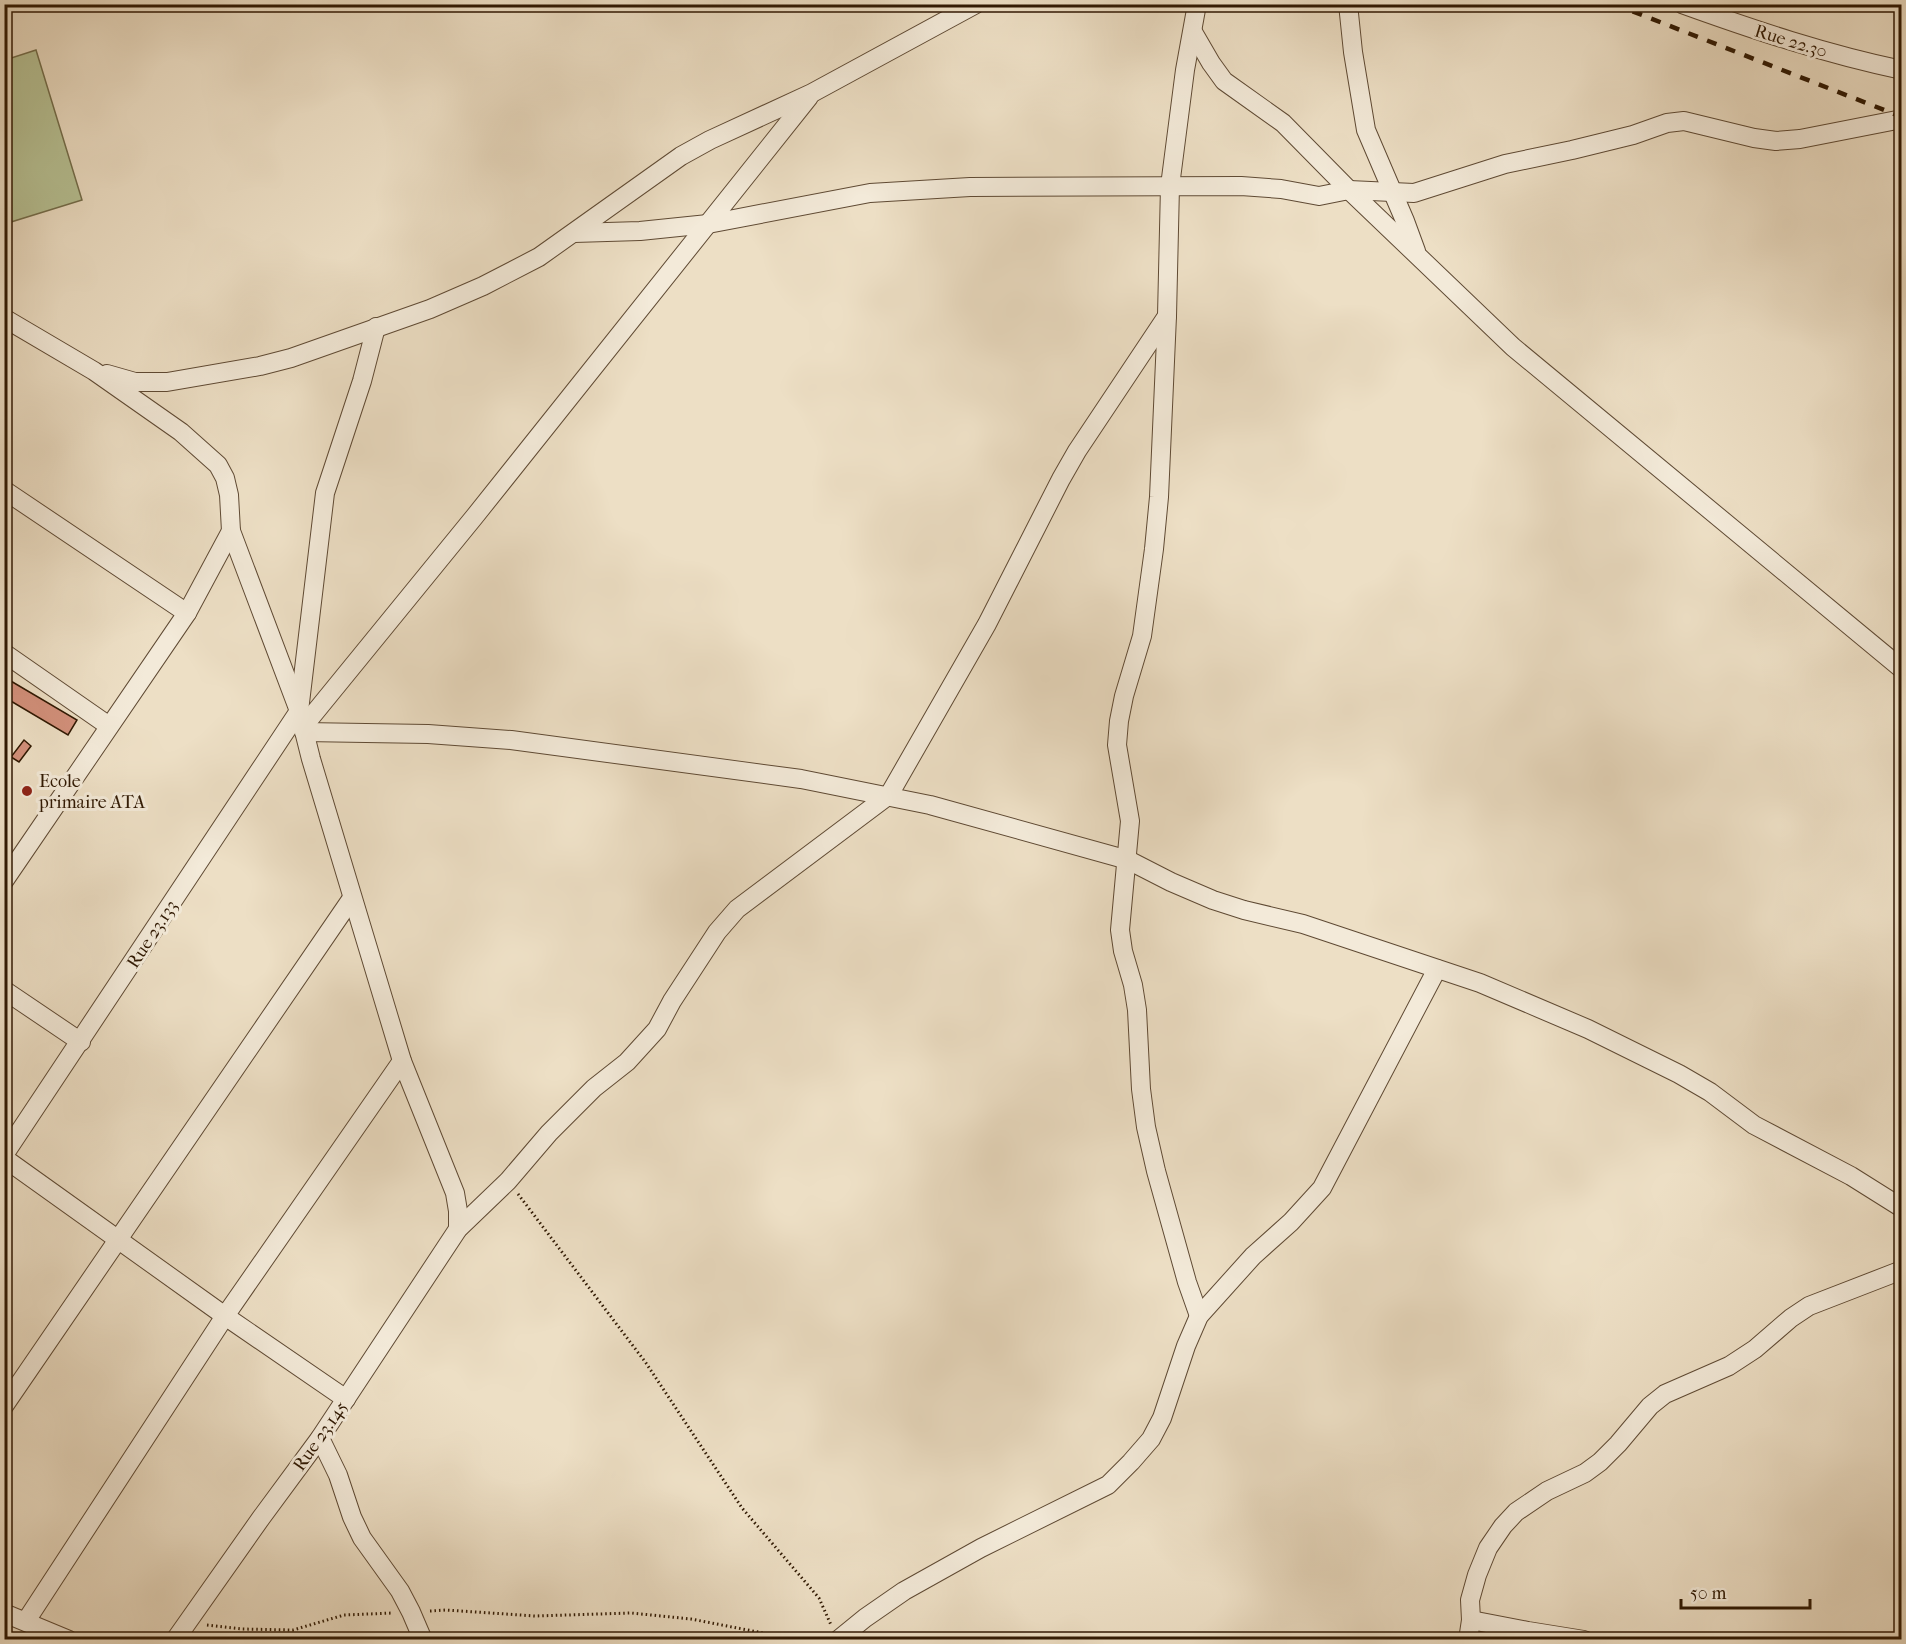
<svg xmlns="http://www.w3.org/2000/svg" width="1906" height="1644" font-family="'IM FELL French Canon',serif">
  <rect width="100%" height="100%" fill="#eddfc5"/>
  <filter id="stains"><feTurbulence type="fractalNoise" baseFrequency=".00333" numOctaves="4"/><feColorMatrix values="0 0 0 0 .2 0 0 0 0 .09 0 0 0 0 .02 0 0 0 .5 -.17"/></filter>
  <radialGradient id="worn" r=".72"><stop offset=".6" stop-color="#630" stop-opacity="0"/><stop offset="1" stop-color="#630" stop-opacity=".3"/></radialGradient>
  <polygon fill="#b7c295" stroke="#746e4c" stroke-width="1.5" points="36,50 82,200 11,222 4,201 5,60"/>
  <g fill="#d3917c" stroke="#301903" stroke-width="1.5">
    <polygon points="4,677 77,720 68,735 4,697"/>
    <polygon points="24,740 31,746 19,762 11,757"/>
  </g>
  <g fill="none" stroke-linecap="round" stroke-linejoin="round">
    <defs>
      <g id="minor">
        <polyline points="1197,4 1185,70 1170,186 1167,316 1159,497 1154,549 1142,636 1124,696 1119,721 1117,745 1130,821 1120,930 1123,951 1133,985 1137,1010 1141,1089 1146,1127 1156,1171 1187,1282 1199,1316"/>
        <polyline points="1348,4 1353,52 1366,130 1405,221 1416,251"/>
        <path d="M1682,4C1754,30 1826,54 1902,70"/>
        <polyline points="1193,32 1211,63 1224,81 1283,123 1349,190 1513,347 1902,669"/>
        <polyline points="574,233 640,231 708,224 870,193 970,187 1241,186 1281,189 1319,196 1349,190 1414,193 1505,164 1572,150 1633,135 1667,123 1684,121 1754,138 1776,141 1800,139 1902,119"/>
        <polyline points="4,318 94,371 181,432 218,465 225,478 229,495 231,531 299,711 311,759 402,1061 455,1193 458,1211 458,1229"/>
        <polyline points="107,374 135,382 167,382 260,366 291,358 430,309 483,286 539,257 681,156 710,140 812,93 976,4"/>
        <polyline points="4,490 187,613"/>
        <polyline points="4,653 109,726"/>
        <polyline points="303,727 475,516 809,97"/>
        <polyline points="304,732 428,734 511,740 801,779 930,805 1128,860 1171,882 1213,900 1244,910 1303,924 1480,983 1588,1029 1679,1074 1710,1092 1754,1125 1851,1176 1902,1208"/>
        <polyline points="4,881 187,613 231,531"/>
        <polyline points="4,990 81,1042"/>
        <polyline points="4,1155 299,711 325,493 362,381 376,327"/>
        <polyline points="4,1158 225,1316 346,1399"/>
        <polyline points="4,1406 352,898"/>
        <polyline points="320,1438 338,1475 352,1517 362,1538 400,1591 411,1612 423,1640"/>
        <polyline points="4,1613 69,1640"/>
        <polyline points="1471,1620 1528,1631 1584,1640"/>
        <polyline points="26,1621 225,1316 402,1061"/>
        <polyline points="175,1640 261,1518 320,1438 458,1229 508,1181 549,1133 594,1088 627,1062 657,1029 672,1001 717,932 737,909 889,795 987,624 1061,479 1077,451 1167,316"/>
        <polyline points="838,1640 865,1618 904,1591 981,1548 1108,1485 1131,1462 1151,1439 1162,1418 1186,1346 1199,1316 1253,1256 1291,1222 1322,1188 1437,969"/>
        <polyline points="1468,1640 1471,1620 1470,1600 1477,1575 1488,1548 1503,1526 1516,1512 1547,1491 1585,1473 1600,1462 1618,1444 1650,1406 1665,1394 1729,1366 1755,1349 1791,1318 1809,1306 1902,1270"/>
      </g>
    </defs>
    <use href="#minor" stroke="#5f4a34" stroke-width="20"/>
    <g stroke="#301903" stroke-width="3" stroke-dasharray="1.5 3" stroke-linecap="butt">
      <polyline points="518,1194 646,1363 742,1508 819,1598 831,1625"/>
      <polyline points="430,1611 446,1610 535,1616 631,1613 691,1619 799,1640"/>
      <polyline points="207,1625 242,1629 293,1630 344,1615 393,1613"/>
    </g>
    <use href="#minor" stroke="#f3ead9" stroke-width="18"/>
    <polyline stroke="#301903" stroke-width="4.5" stroke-dasharray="10 10" stroke-linecap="butt" points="1614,4 1902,117"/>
  </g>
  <circle fill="#8f2418" stroke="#f3ead9" stroke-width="2" cx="27" cy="791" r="6"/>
  <g text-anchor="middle" stroke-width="6" stroke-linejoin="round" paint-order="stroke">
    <g font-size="18" fill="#301903" stroke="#f3ead9">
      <text transform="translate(1791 41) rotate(17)" y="6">Rue 22.30</text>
      <text transform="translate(152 934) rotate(-57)" y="6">Rue 23.133</text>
      <text transform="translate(320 1436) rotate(-55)" y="6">Rue 23.145</text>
    </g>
    <g font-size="18" fill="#301903" stroke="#f3ead9" text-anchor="start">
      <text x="39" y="787">Ecole<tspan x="39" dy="21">primaire ATA</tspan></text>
    </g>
  </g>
  <rect width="1906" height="1644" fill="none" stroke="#eddfc5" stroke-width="24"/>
  <rect x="6" y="6" width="1894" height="1632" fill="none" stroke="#301903" stroke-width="3"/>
  <rect x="12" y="12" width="1882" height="1620" fill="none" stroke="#301903" stroke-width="1.5"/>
  <path d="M1681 1599v9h129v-9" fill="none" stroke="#301903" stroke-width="3"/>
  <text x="1690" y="1599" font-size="18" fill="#301903" stroke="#f3ead9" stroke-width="4.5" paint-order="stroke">50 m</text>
  <rect width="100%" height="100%" filter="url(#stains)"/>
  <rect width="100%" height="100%" fill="url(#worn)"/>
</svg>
